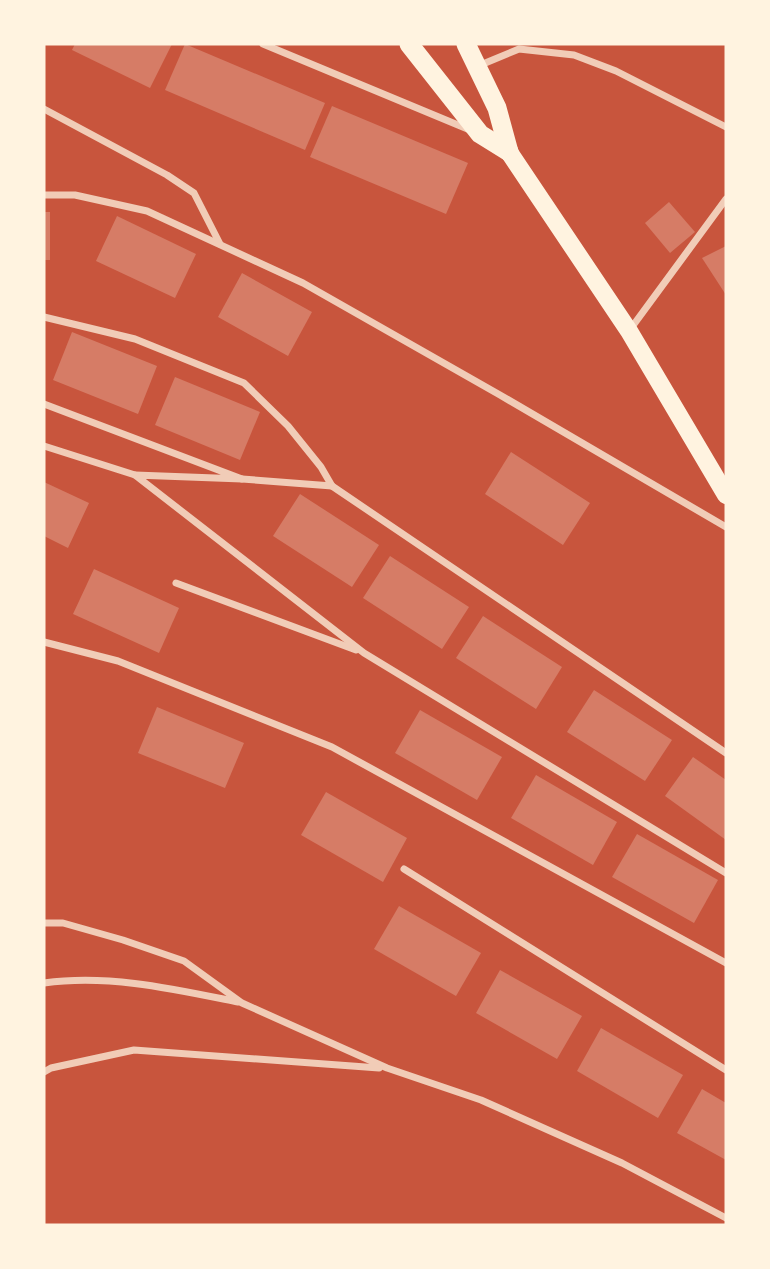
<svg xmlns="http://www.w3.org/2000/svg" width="770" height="1269" font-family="'PT Sans Narrow',sans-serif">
  <rect width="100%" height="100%" fill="#c8553d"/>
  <g fill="#d67c66">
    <polygon points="75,44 172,44 150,88 72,50"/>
    <polygon points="185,44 325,103 305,150 165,90"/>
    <polygon points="332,106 468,163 446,214 310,157"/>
    <polygon points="669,202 695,232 670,253 645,223"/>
    <rect x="44" y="212" width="6" height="48"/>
    <polygon points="117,216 196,254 175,298 96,261"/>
    <polygon points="726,246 726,295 702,258"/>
    <polygon points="242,273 312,312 288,356 218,317"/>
    <polygon points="72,332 157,366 138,414 53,380"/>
    <polygon points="175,377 260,412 240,460 155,425"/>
    <polygon points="511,452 590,503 563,545 485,494"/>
    <polygon points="44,482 89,503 68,548 44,536"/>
    <polygon points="300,494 379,545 352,587 273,536"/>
    <polygon points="390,556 469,607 442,649 363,598"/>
    <polygon points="94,569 179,608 159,653 73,614"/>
    <polygon points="483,616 562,667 536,709 456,658"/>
    <polygon points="594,690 672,740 645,781 567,732"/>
    <polygon points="157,707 244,743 225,788 138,753"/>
    <polygon points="420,710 502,757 477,800 395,753"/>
    <polygon points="693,757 726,780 726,840 665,796"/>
    <polygon points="536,775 617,822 593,865 511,818"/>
    <polygon points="326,792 407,838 383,882 301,835"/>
    <polygon points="637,834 718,880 694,923 612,877"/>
    <polygon points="399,906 481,953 456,996 374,949"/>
    <polygon points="500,970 582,1016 557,1059 476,1013"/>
    <polygon points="601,1028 683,1075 658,1118 577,1071"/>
    <polygon points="702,1089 726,1103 726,1160 677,1133"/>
  </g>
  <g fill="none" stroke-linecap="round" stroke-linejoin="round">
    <g stroke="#f1ccb7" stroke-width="7">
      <polyline points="263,44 470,130"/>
      <polyline points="478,66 519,49 574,55 616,71 726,127"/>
      <polyline points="44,109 167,175 194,193 220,244"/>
      <polyline points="44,195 75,195 147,211 303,283 500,395 726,527"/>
      <polyline points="44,317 135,339 244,383 288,426 321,467 332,486 242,479"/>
      <polyline points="629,331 726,199"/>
      <polyline points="44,404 242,479 135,475 364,653 726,873"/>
      <polyline points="44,446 135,475"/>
      <polyline points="332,486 726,753"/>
      <polyline points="176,583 356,650"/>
      <polyline points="44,642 118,661 332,747 726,963"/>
      <polyline points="404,869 726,1070"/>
      <polyline points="44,923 63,923 123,940 184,961 242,1003 387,1068 481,1100 622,1163 726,1218"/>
      <path d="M44,983C109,974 174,989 238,1002"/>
      <polyline points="44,1072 51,1068 134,1050 379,1068"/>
    </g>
    <polyline stroke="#fff3e0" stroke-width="18" points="509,152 629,331 726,495"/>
    <g stroke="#fff3e0" stroke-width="19">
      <polyline points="409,44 480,134 509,152"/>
      <polyline points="466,44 497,108 509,152"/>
    </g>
  </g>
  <rect width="770" height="1269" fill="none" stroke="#fff3e0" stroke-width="91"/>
</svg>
